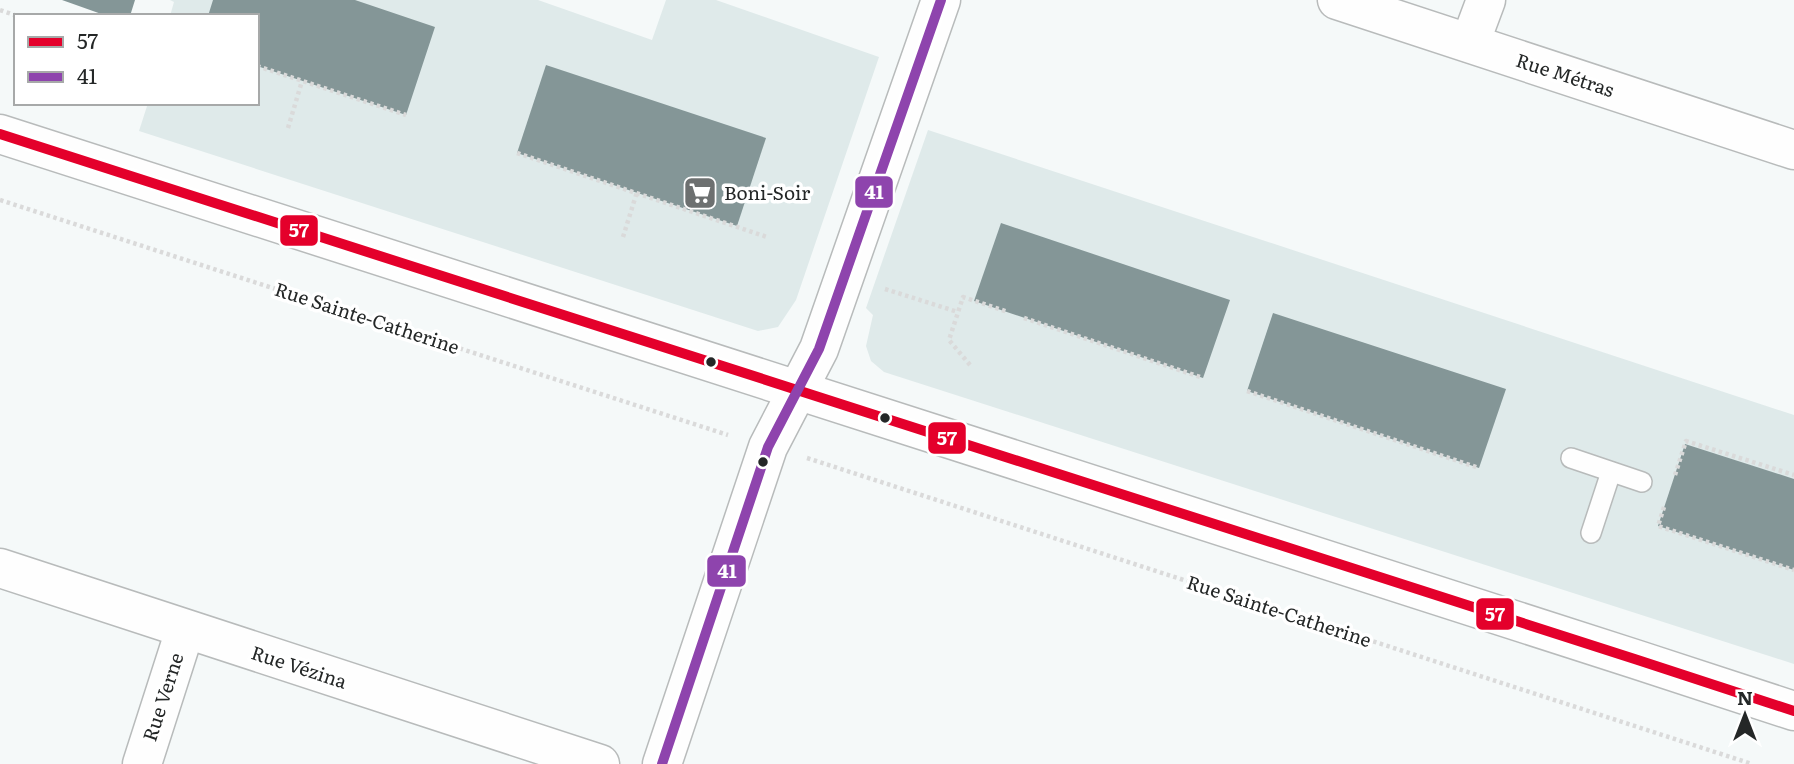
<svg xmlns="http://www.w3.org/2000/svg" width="1794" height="764" font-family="Literata,serif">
  <rect width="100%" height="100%" fill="#f5f9f9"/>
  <g fill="#dfeaea">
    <polygon points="170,0 538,0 652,40 666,0 716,0 879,57 796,300 778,327 758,331 139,131 148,103 257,103 257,16 170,16 174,2"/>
    <polygon points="928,130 1794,415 1794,664 884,372 871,361 866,346 873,315 866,308"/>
  </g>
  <g fill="#849697">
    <polygon points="62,0 135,0 130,16 107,16"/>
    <polygon points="213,0 355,0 435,27 406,115 257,66 257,16 208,16"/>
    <polygon points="546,65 766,138 737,226 517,153"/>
    <polygon points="1001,223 1230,300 1203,378 974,301"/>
    <polygon points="1273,313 1506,389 1479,468 1247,391"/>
    <polygon points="1685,444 1794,479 1794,570 1658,526"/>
  </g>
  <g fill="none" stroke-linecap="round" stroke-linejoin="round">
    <defs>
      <g id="service">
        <polyline points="1571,458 1642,482"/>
        <polyline points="1591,533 1611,472"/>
      </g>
      <g id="minor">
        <polyline points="1337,0 1794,150"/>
        <polyline points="1470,43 1486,0"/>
        <polyline points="0,568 600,764"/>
        <polyline points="142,764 185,630"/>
        <polyline points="662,764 768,447 819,349 941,0"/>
      </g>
      <path id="tertiary" d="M0,134C597,328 1197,515 1794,711"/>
    </defs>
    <use href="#service" stroke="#b8bbbb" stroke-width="22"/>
    <use href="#minor" stroke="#b8bbbb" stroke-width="41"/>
    <use href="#tertiary" stroke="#b8bbbb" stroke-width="41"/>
    <g stroke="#dadada" stroke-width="4.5" stroke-dasharray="3.5 3.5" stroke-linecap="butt">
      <polyline points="0,10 17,16"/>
      <polyline points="257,66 406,115"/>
      <polyline points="288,128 302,81"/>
      <polyline points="517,153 767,237"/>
      <polyline points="0,200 728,435"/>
      <polyline points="623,237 637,192"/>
      <polyline points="885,289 958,312"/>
      <polyline points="1024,318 1203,378"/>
      <polyline points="970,365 949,340 963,297 1008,312"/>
      <polyline points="1247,391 1479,468"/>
      <polyline points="807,458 1752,764"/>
      <polyline points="1675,475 1686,441 1794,475"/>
      <polyline points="1664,507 1658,526 1794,570"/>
    </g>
    <use href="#service" stroke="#fefefe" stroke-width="19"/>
    <use href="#minor" stroke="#fefefe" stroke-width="38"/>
    <use href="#tertiary" stroke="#fefefe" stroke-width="38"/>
    <defs>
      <path id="bus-1" d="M0,134C597,328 1197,515 1794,711"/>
      <polyline id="bus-2" points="662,764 768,447 819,349 941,0"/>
    </defs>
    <use href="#bus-1" stroke="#fff" stroke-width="16"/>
    <use href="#bus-2" stroke="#fff" stroke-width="16"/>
    <use href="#bus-1" stroke="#e4002b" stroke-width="10"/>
    <use href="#bus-2" stroke="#8e44ad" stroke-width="10"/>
  </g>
  <defs>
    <symbol id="supermarket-square" viewBox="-11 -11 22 22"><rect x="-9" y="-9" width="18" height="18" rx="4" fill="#6d7070" stroke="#fff"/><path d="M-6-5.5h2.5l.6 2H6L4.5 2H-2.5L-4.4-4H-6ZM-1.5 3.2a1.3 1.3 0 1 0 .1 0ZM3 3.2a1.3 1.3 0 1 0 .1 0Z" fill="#fff"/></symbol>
  </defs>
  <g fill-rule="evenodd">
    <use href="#supermarket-square" x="681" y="174" width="38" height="38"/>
  </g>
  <g fill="#242727" stroke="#fff" stroke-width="2.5">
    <circle cx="711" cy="362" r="6"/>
    <circle cx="885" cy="418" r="6"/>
    <circle cx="763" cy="462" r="6"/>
  </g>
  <g text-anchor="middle" stroke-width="7" stroke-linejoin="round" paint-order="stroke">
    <g font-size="19" fill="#242727" stroke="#fff">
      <text transform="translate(1565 75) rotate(18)" y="7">Rue Métras</text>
      <text transform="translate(367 318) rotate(18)" y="7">Rue Sainte-Catherine</text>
      <text transform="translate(1279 611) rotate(18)" y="7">Rue Sainte-Catherine</text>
      <text transform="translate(299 667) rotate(18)" y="7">Rue Vézina</text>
      <text transform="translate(163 697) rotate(-72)" y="7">Rue Verne</text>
    </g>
    <g font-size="19" fill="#242727" stroke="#fff" text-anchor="start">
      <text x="724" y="200">Boni-Soir</text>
    </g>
  </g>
  <g stroke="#fff" stroke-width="2.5">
    <rect x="854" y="175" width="40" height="34" rx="7" fill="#8e44ad"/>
    <rect x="279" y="214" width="40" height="33" rx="7" fill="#e4002b"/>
    <rect x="927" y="421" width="40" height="34" rx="7" fill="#e4002b"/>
    <rect x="706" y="554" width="41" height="34" rx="7" fill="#8e44ad"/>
    <rect x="1475" y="597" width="40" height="34" rx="7" fill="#e4002b"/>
  </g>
  <g font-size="19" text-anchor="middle" font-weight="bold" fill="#fff">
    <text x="874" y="199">41</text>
    <text x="299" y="237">57</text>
    <text x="947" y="445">57</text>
    <text x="727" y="578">41</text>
    <text x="1495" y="621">57</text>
  </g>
  <rect x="14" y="14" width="245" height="91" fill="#ffffff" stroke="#a7a9a9" stroke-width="2"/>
  <rect x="28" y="37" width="35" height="10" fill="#e4002b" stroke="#a7a9a9" stroke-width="2"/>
  <text x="77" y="49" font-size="21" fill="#242727">57</text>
  <rect x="28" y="72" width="35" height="10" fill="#8e44ad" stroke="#a7a9a9" stroke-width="2"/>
  <text x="77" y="84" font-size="21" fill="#242727">41</text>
  <g transform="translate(1745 715)" stroke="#ffffff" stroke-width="5" paint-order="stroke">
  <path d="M0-5L12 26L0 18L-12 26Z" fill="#242727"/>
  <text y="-10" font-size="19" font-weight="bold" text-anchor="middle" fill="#242727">N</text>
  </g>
</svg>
